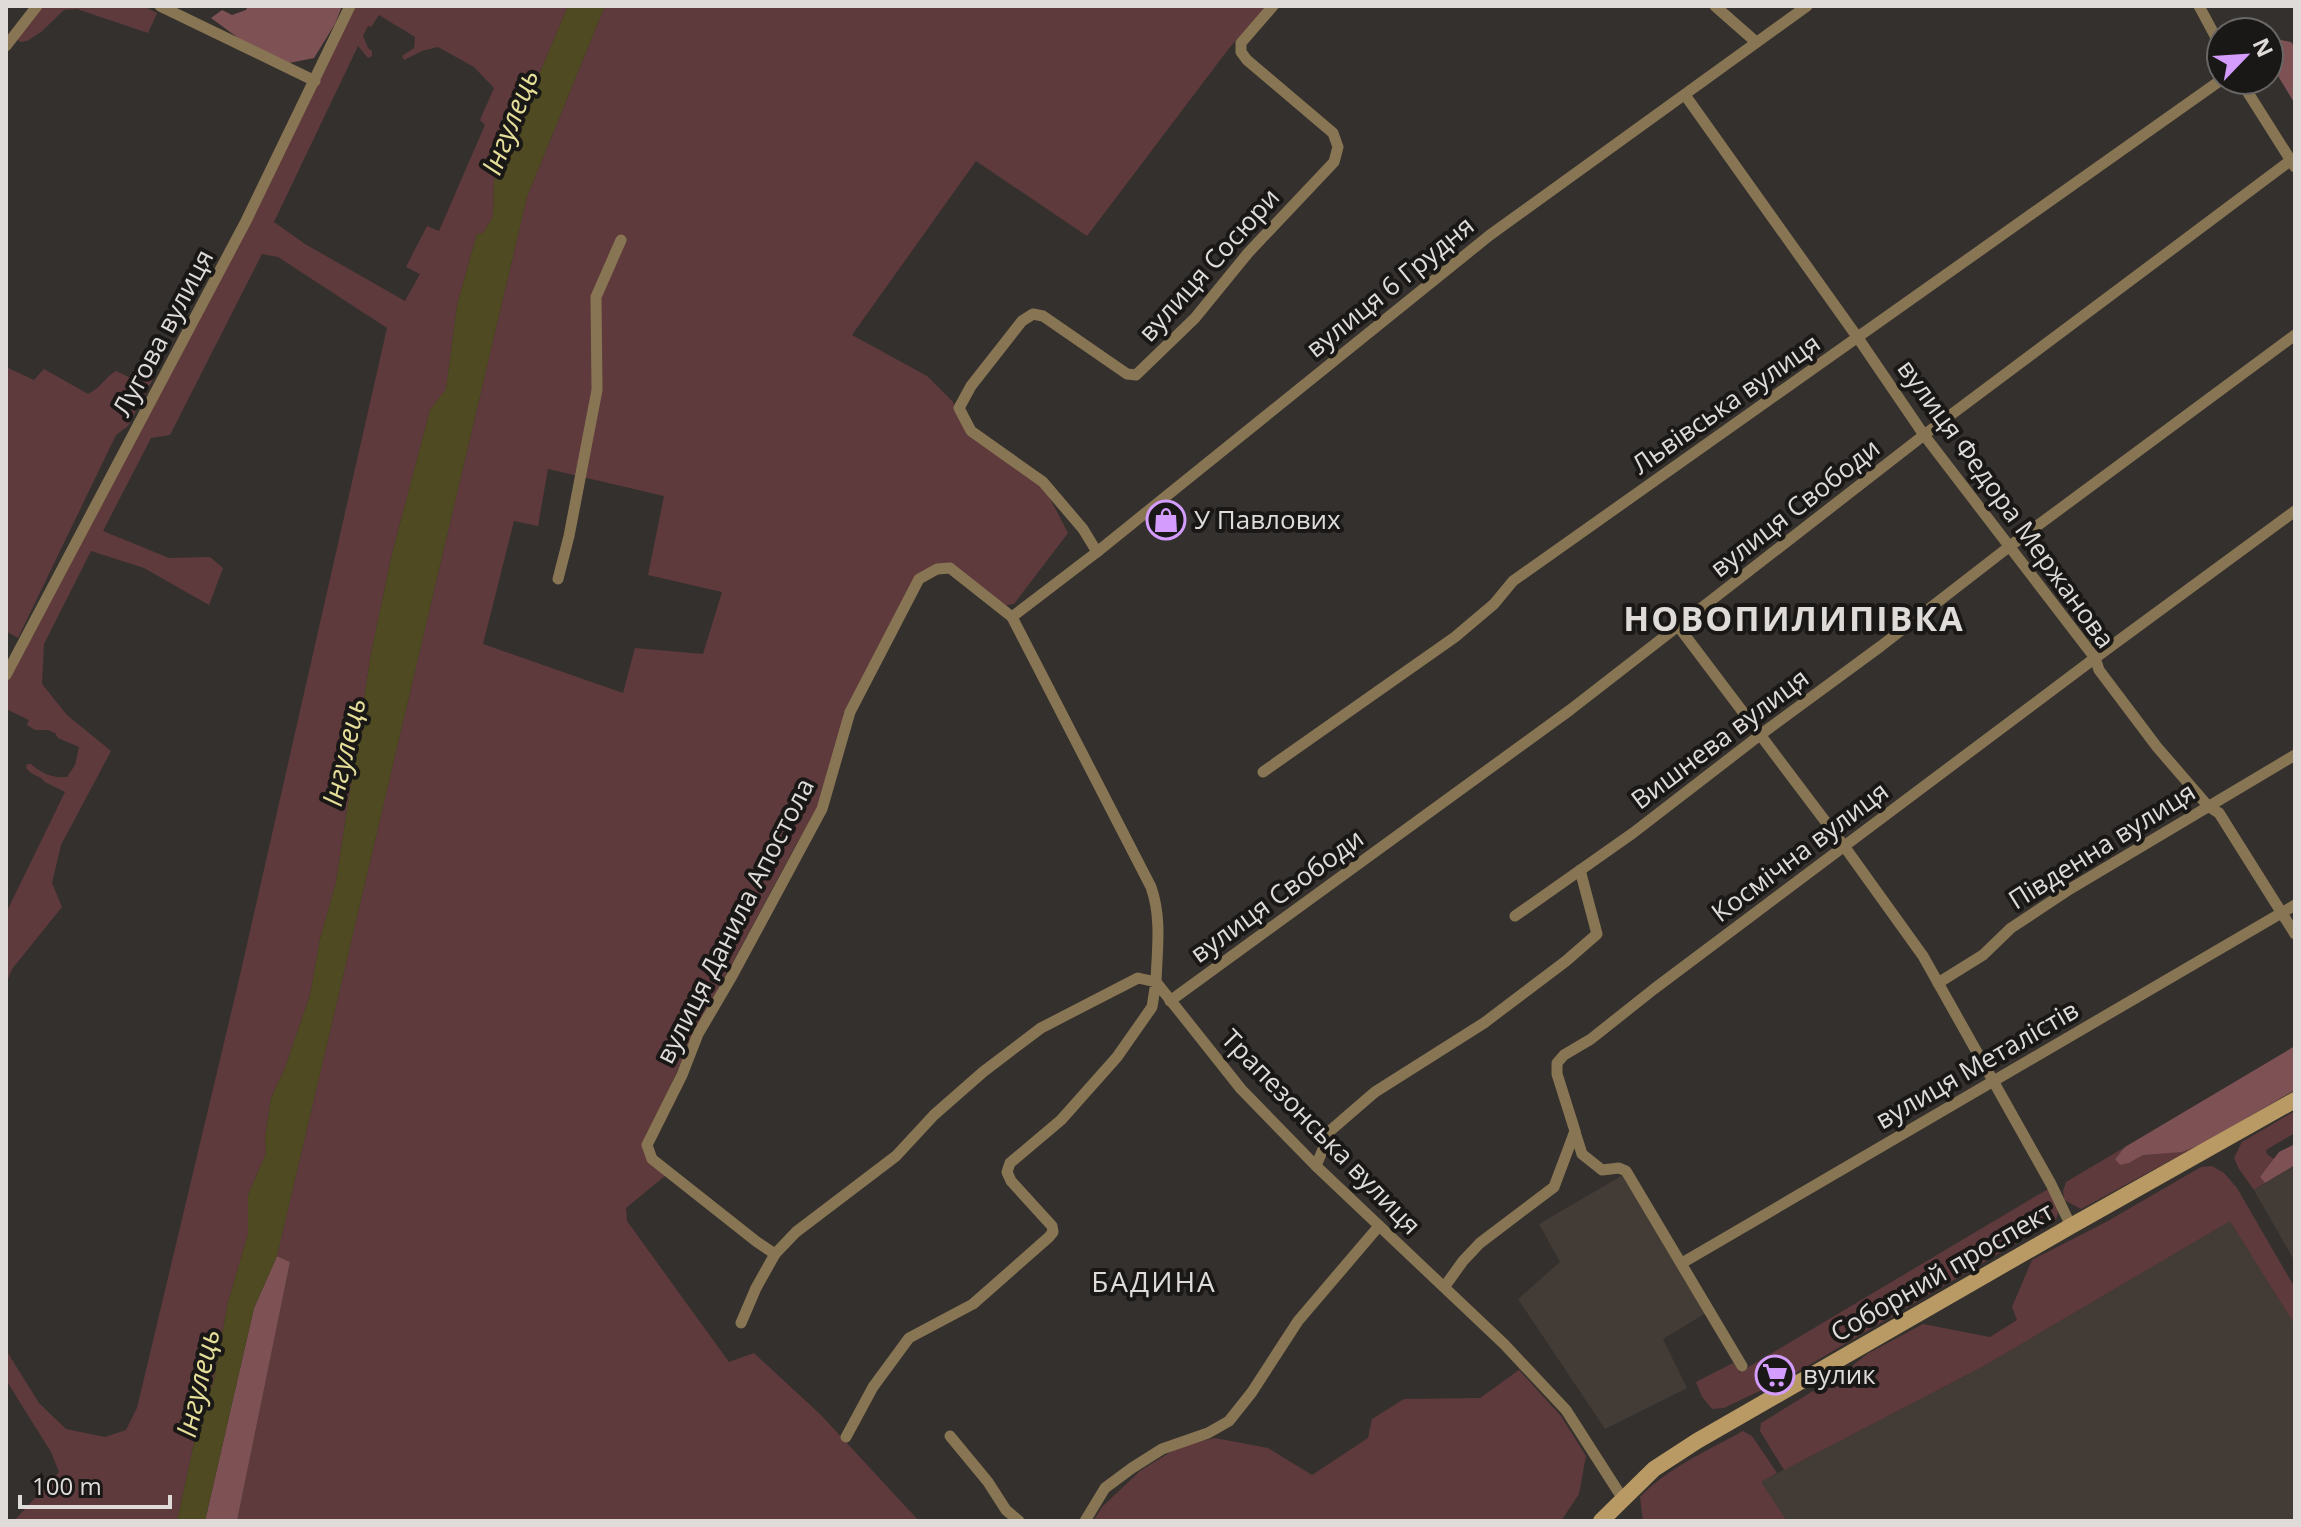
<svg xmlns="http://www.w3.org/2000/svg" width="2301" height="1527" font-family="'Open Sans',sans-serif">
  <rect width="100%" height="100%" fill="#34302d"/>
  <g fill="#433b35">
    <polygon points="2295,1165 2295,1262 2254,1190"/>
    <polygon points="1623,1175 1706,1313 1663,1339 1687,1388 1605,1429 1518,1299 1560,1262 1539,1224"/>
    <polygon points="2231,1220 2295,1325 2295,1521 1787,1521 1760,1482 1982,1367"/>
  </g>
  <g fill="#5f3a3c" fill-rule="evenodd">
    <polygon points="39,6 143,6 157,13 148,33 77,9 64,10 41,32 27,41 20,42 16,38"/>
    <path d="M353,6H568L494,181L493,217L483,233L477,234L457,305L446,390L430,410L392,554L371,653L336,882L320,939L310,995L285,1068L271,1098L265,1138L266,1153L248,1195V1234L228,1302L214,1379L194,1443L177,1521H14L59,1472L51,1452L6,1380V1350L39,1403L66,1429L105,1437L126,1430L137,1408L238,984L387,328L278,257L262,254L170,435L151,438L103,531L169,558L210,557L223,568L209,605L144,568L91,551L44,644L42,684L67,715L111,751L61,845L52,883L62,907L12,969L6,984V913L65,792L45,782L41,778L31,773L26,768L27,764H31C43,774 51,778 67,777L75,765L79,747L58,738L55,733L48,730H35L27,725L29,720L6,709V682L57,589ZM379,15L415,37L414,48L402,56L404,60L422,51L438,47L474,67L494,88L480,120L485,125L439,231L427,226L406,267L420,274L405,301L305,244L274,222L358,46L368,58L372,56V51L368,48L363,36L368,26L371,27Z"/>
    <path d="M605,6H1268L1230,47L1087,236L976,161L852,335L927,376L953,402L967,435L1045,489L1068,533L1014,604L1003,606L953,566L918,577L846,708L819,808L797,843L691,1040L644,1145L666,1175L626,1208L627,1221L729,1362L754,1353L821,1415L919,1521H237L290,1262L277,1256L527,197ZM548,469L664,496L648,575L722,592L703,654L635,648L623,693L483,644L514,521L538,526Z"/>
    <path d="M6,367L34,380L44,369L88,394C102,387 104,378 116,371L135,380L140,378L142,371L154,377L128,426L116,435L18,638L6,631Z"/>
    <polygon points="2295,1111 2295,1133 2266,1150 2267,1154 2275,1160 2260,1177 2265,1183 2254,1190 2239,1169 2234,1158 2242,1142"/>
    <polygon points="2201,1144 2081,1209 2064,1200 2063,1191 2066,1182 2125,1147 2115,1159 2129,1163 2143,1155"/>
    <polygon points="2212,1166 2224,1173 2237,1188 2295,1288 2295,1325 2230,1221 1982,1367 1784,1470 1760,1431 1761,1423 1846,1371 1867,1354 1923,1324 1990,1337 2017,1320 2012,1307 2032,1260 2106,1222 2201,1167"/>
    <polygon points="2048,1189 2059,1210 2056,1220 1787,1378 1724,1408 1712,1409 1702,1397 1696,1382 1733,1363 1740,1372"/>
    <polygon points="1519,1370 1561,1416 1586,1456 1579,1494 1561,1521 1093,1521 1102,1507 1140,1471 1180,1446 1215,1438 1268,1448 1312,1475 1368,1438 1372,1419 1404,1399 1480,1398"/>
    <path d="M1743,1431L1752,1436L1777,1473L1761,1482L1787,1521H1643L1640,1497C1669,1467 1707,1451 1743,1431Z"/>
  </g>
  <g fill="#7e5255">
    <polygon points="248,6 342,6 335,24 314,58 289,63 241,40 211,18 222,10 232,15 246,10"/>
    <polygon points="2281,40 2291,42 2295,48 2295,104 2269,61 2271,42"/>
    <polygon points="2295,1046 2295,1090 2202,1144 2182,1152 2143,1155 2129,1163 2120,1165 2115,1159 2125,1147"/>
    <polygon points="2295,1144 2295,1165 2265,1183 2260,1177 2279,1152"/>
    <polygon points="277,1256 290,1262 237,1521 205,1521 254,1308"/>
  </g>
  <polygon fill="#4f4a22" points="568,6 605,6 527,197 277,1256 254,1308 205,1521 177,1521 194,1443 214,1379 228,1302 248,1234 248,1195 266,1153 265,1138 271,1098 285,1068 310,995 320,939 336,882 371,653 392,554 430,410 446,389 457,305 477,234 483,233 493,217 494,181"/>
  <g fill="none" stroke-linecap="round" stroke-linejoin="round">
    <g stroke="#887553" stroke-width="11">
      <polyline points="160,6 315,81"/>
      <polyline points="1715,6 1756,42"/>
      <polyline points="2199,6 2221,47"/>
      <polyline points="6,46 37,6"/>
      <polyline points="2240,80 2295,167"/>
      <polyline points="1685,95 1858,338 1924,435 2095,658 2099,670 2157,747 2208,806 2219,813 2295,934"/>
      <polyline points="1097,552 1083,529 1043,482 971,431 959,408 971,386 1022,321 1033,314 1043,316 1127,374 1136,375 1195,318 1248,253 1334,162 1338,147 1333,133 1247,60 1241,52 1241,43 1273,6"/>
      <polyline points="558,579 569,536 597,390 596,297 621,240"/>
      <polyline points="1012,617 1097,552 1490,235 1807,6"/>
      <polyline points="1678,626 1844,846 1923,956 2051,1184 2071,1226"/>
      <polyline points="6,675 246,221 350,6"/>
      <polyline points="1263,772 1455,637 1494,604 1513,581 2221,80"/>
      <polyline points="1515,916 1633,833 1760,735 1881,646 2010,546 2295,335"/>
      <polyline points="1938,983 1983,955 2011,928 2070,889 2295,755"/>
      <polyline points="1170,1001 1570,710 1924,435 2290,161"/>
      <polyline points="1575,1132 1582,1154 1602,1170 1619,1168 1626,1171 1742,1366"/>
      <polyline points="1316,1166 1331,1130 1346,1117 1375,1092 1484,1023 1566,961 1597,934 1580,870"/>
      <path d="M775,1254L757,1242L652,1159L647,1145L682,1075L698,1034L732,976L822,809L850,712L919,579L937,569L950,568L1012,617L1151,887C1162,918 1157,950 1156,982L1241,1089L1316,1166L1504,1344L1566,1410L1623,1499"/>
      <polyline points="1682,1263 2295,905"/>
      <polyline points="1445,1286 1463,1261 1480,1243 1554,1187 1575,1131 1557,1074 1557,1063 1564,1055 1591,1039 1654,989 2095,658 2295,511"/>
      <polyline points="741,1323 756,1288 775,1254 796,1232 896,1156 934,1115 983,1072 1041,1028 1138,978 1156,982 1152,1007 1117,1057 1061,1120 1010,1163 1007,1172 1011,1181 1052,1226 1053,1232 1049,1237 973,1304 909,1338 873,1387 846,1437"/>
      <polyline points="950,1436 988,1482 1006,1510 1019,1521"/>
      <polyline points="1085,1521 1105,1488 1132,1468 1162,1449 1208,1433 1229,1421 1252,1392 1298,1321 1379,1226"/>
    </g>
    <polyline stroke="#b99a64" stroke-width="16" points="1601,1521 1654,1469 1697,1441 2071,1226 2295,1100"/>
  </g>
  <defs>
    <symbol id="shop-ring" viewBox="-11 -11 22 22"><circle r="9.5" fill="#1a1817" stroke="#d39cfd" stroke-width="1.5"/><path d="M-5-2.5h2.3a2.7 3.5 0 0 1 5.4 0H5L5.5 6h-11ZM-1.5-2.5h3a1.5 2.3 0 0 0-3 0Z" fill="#d39cfd"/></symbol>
    <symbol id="supermarket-ring" viewBox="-11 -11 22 22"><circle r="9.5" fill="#1a1817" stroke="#d39cfd" stroke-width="1.5"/><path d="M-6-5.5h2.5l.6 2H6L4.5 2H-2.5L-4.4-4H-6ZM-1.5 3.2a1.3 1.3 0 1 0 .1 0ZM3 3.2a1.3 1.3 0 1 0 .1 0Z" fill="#d39cfd"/></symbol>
  </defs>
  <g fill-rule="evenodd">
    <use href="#shop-ring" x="1144" y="498" width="44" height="44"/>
    <use href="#supermarket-ring" x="1753" y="1353" width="44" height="44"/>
  </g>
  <g text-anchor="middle" stroke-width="8" stroke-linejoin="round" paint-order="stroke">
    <g font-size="26" fill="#dedbd9" stroke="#1a1817">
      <text transform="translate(1209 265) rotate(-48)" y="9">вулиця Сосюри</text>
      <text transform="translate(1390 287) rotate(-39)" y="9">вулиця 6 Грудня</text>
      <text transform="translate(163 333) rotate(-62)" y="9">Лугова вулиця</text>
      <text transform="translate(1726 404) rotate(-35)" y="9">Львівська вулиця</text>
      <text transform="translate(2006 504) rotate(54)" y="9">вулиця Федора Мержанова</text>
      <text transform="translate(1795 508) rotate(-38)" y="9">вулиця Свободи</text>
      <text transform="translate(1720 739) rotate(-37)" y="9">Вишнева вулиця</text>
      <text transform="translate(2102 846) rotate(-32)" y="9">Південна вулиця</text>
      <text transform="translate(1800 852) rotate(-37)" y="9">Космічна вулиця</text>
      <text transform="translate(1277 896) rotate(-36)" y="9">вулиця Свободи</text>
      <text transform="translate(735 921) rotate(-63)" y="9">вулиця Данила Апостола</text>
      <text transform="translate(1977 1065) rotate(-30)" y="9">вулиця Металістів</text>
      <text transform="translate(1321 1132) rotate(46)" y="9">Трапезонська вулиця</text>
      <text transform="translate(1942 1272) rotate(-30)" y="9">Соборний проспект</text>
    </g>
    <g font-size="26" fill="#dedbd9" stroke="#1a1817" text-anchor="start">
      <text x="1194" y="529">У Павлових</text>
      <text x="1803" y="1384">вулик</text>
    </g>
    <g font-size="28" font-style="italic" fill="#e5de99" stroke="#1a1817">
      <text transform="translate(510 122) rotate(-69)" y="10">Інгулець</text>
      <text transform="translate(344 752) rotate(-77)" y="10">Інгулець</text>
      <text transform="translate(198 1383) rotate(-77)" y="10">Інгулець</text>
    </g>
    <g font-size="28" letter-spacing="2" fill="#dedbd9" stroke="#1a1817">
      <text x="1154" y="1292">БАДИНА</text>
    </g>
    <g font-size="34" font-weight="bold" letter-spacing="2" fill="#dedbd9" stroke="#1a1817">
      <text x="1794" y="631">НОВОПИЛИПІВКА</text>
    </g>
  </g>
  <rect width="2301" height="1527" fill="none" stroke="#dedbd9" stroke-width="16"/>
  <g transform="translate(2245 56) rotate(65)"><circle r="38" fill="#1a1817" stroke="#686665" stroke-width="2"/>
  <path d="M0-6L14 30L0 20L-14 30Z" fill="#d39cfd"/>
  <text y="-12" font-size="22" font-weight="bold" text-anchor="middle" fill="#dedbd9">N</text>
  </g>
  <path d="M20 1495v12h150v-12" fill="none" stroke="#dedbd9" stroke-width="4"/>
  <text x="32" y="1495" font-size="24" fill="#dedbd9" stroke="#1a1817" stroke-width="6" paint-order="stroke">100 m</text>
</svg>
